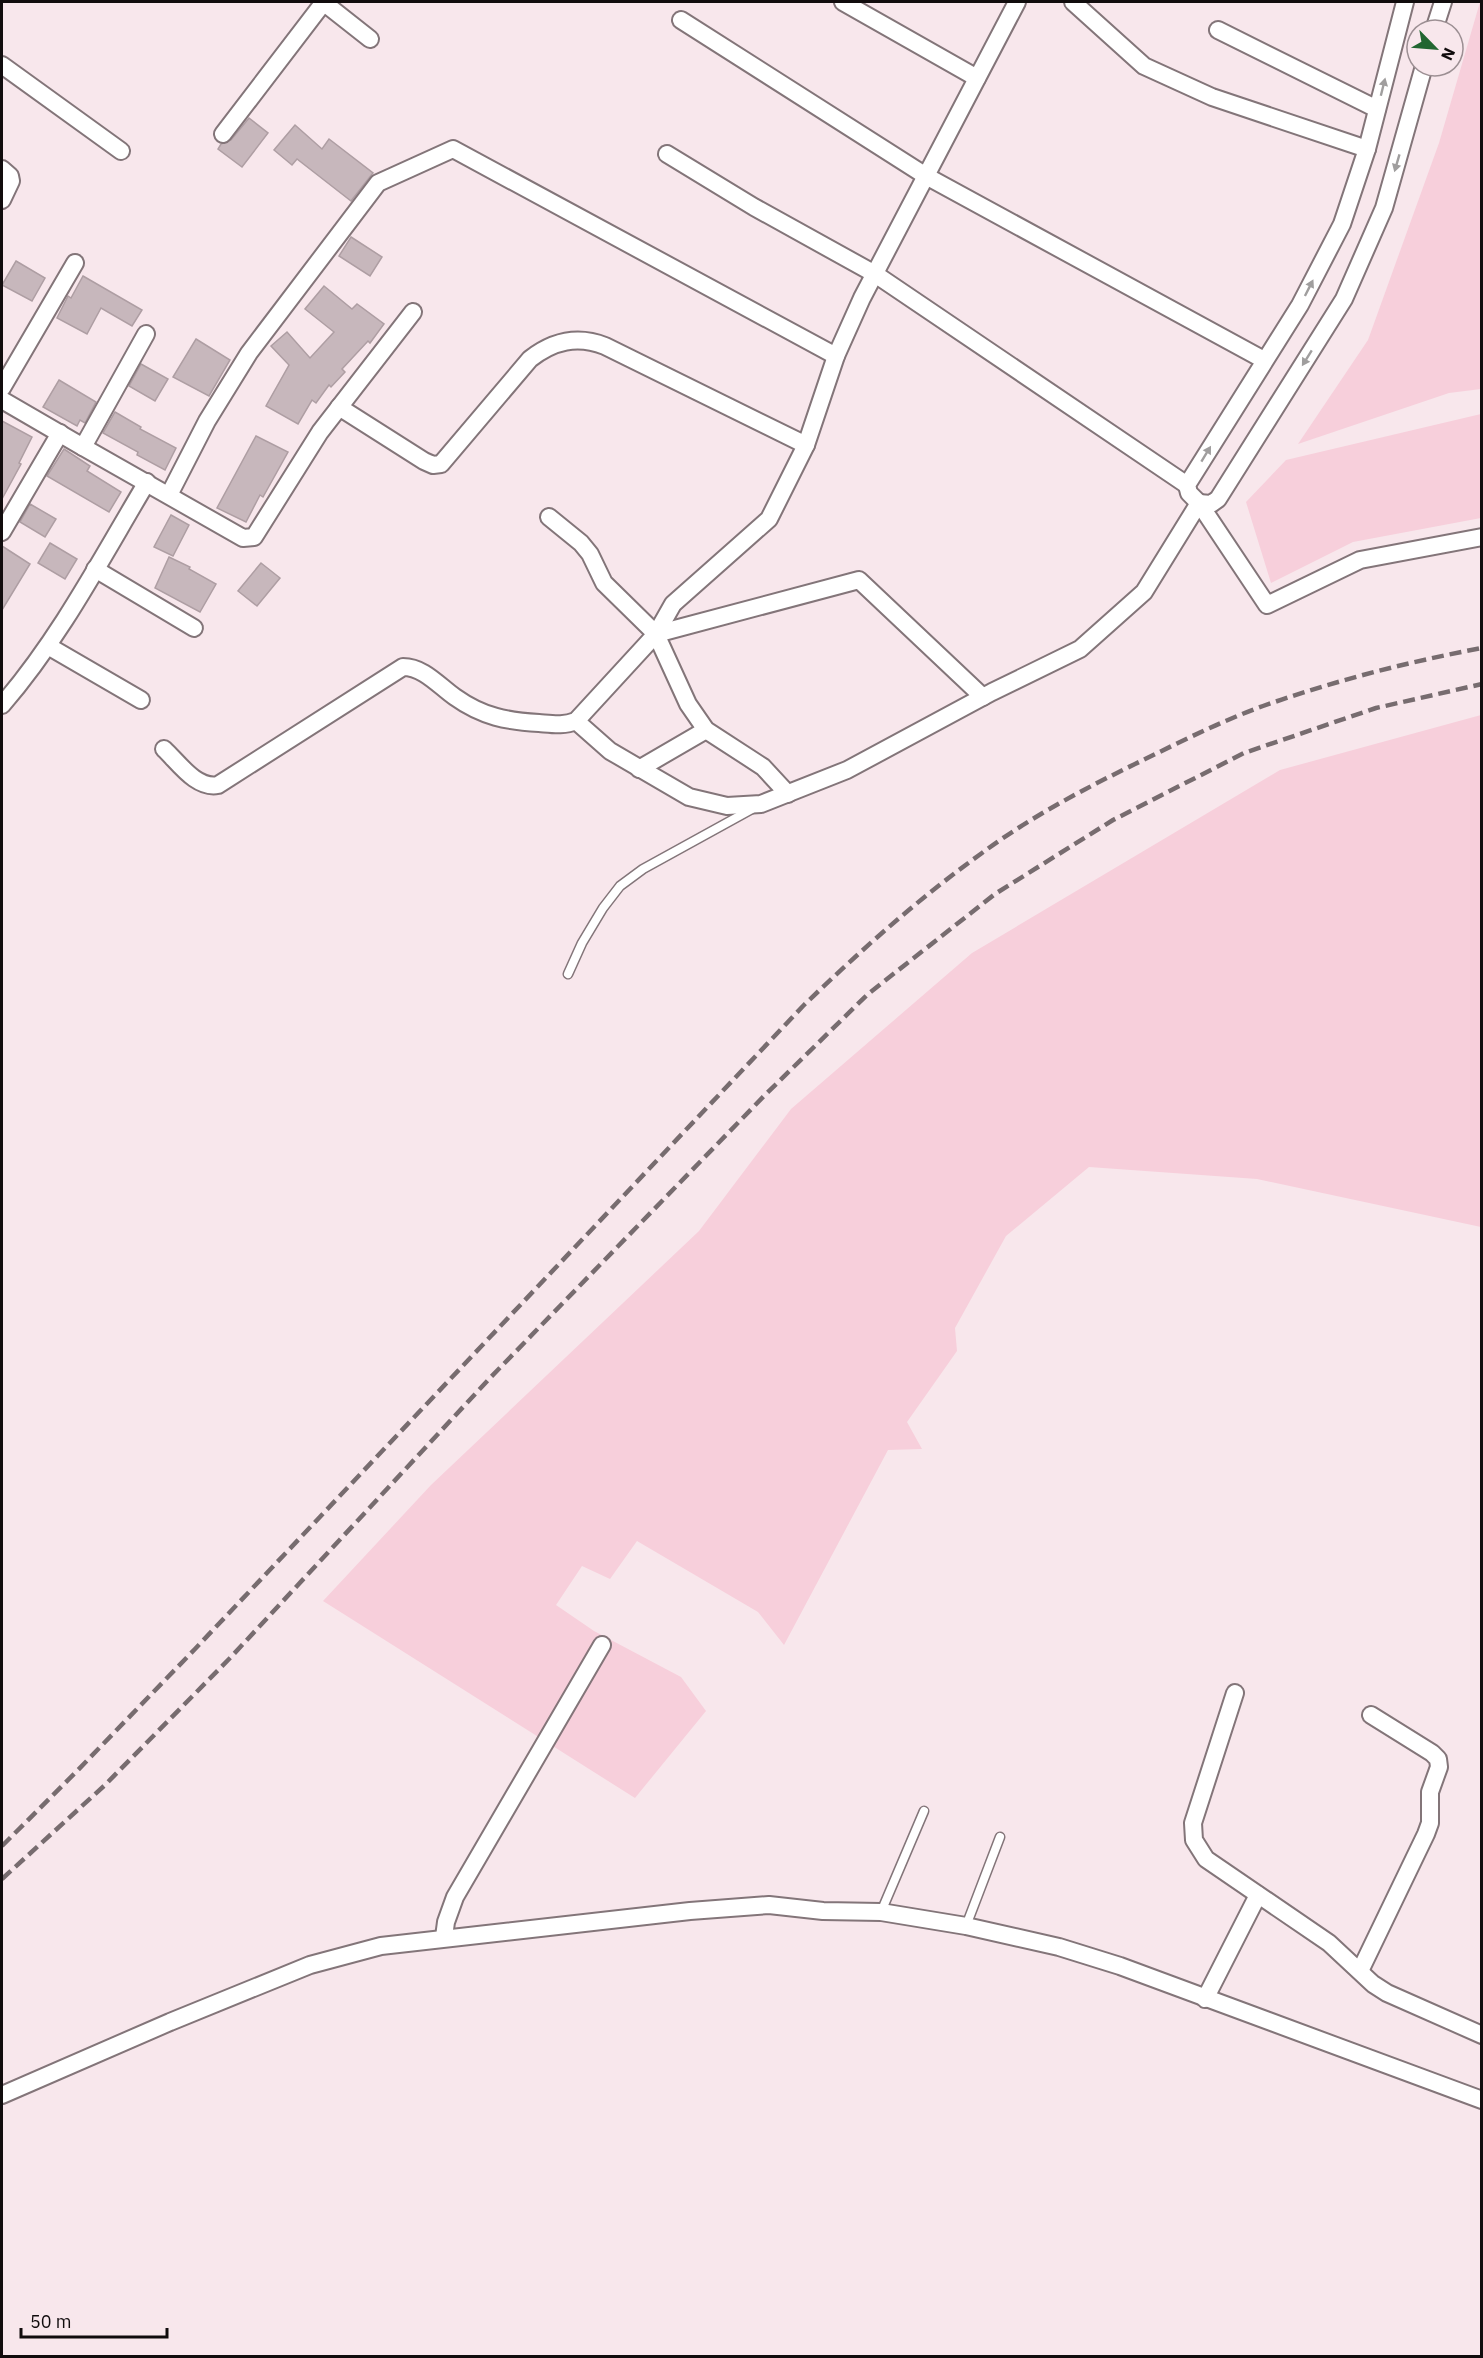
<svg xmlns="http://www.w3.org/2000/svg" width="1483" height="2358" font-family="'IBM Plex Sans',sans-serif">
  <rect width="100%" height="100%" fill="#f8e7ec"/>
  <g fill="#f7cfdb">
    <polygon points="1480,2 1481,389 1449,393 1298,444 1368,340 1439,143"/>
    <polygon points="1481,414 1481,518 1353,542 1271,583 1246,502 1286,460"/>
    <polygon points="1481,715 1481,1227 1257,1179 1089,1167 1006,1236 955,1328 957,1351 907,1422 922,1449 888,1450 784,1645 758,1612 637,1541 610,1579 582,1566 556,1605 594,1631 681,1677 706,1711 635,1798 323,1601 431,1485 699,1231 791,1109 972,953 1280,770"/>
  </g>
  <g fill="#c7b7bc" stroke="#ae9ea3" stroke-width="1.5">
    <polygon points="249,118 268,133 242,167 218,149 221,144 231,140"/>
    <polygon points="295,125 322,149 329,139 373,173 351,201 297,159 292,165 274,150"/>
    <polygon points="351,237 382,257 370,276 339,256"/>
    <polygon points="16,261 45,278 32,301 2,285"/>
    <polygon points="83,276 142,310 132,326 101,308 87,334 57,318 68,296 71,298"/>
    <polygon points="324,286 352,309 357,304 384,324 370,343 368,341 342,369 345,372 331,387 329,385 316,403 312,400 298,424 266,406 289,365 271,346 287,332 310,358 334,332 305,309"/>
    <polygon points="196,339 230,360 209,396 173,377"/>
    <polygon points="141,364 168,379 155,401 129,386"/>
    <polygon points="59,380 96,402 85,423 80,420 77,426 43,407"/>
    <polygon points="115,412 141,427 140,429 176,448 165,470 137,455 138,452 103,433"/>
    <polygon points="2,421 32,437 19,463 21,464 2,499"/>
    <polygon points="256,436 288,452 263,497 260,495 246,522 217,508"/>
    <polygon points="64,449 90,466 87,471 121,492 109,512 47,476"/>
    <polygon points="30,504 56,519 45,537 20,522"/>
    <polygon points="171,515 189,525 173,556 154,547"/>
    <polygon points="50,543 77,559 65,579 38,563"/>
    <polygon points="2,546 30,564 2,610"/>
    <polygon points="169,557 190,567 189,569 216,584 200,612 155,588"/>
    <polygon points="261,563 280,578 257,606 238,591"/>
  </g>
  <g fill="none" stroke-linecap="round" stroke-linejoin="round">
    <defs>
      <g id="lane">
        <polyline points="568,974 582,943 603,908 620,886 643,869 752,809"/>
        <polyline points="881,1912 924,1811"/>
        <polyline points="966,1926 1000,1837"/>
      </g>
      <g id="street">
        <polyline points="323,2 370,39"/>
        <polyline points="843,2 977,78"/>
        <polyline points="1073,2 1144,66 1212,97 1367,149"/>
        <polyline points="1405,2 1367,149 1342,224 1300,305 1187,485 1189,493 1199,503 1267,605 1360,560 1482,537"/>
        <polyline points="681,20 926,176 1264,360"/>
        <polyline points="1218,30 1377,109"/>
        <polyline points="1434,30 1443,2"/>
        <polyline points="2,65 121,151"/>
        <polyline points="223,134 324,2"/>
        <polyline points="667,154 754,207 875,274 1187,485"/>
        <polyline points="2,169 10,176 11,181 2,200"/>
        <polyline points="2,388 75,263"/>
        <polyline points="2,400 83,447 146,334"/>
        <path d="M339,407L424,461L433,465L441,464L530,359C553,341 577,335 605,346L806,445"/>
        <polyline points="83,447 243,538 254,537 320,432 413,312"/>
        <polyline points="169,495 207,421 249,353 378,183 453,149 836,356"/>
        <polyline points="1199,503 1211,504 1218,499 1344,299 1384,208 1424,66"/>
        <polyline points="549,517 581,543 590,554 604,583 656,634 688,704 706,730 763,767 788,794"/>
        <polyline points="2,532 60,433"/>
        <polyline points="95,569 194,628"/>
        <polyline points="656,634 859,580 983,697"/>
        <polyline points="48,646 141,700"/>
        <path d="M2,705C60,638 101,559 147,482"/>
        <polyline points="576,721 610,751 689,797 727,806 761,804 847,770 992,692 1080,649 1144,592 1199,503"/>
        <path d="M164,749C179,763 196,789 218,785L403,667C424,667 439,686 455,697C483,717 507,721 539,723C552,724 564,726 576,721L656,634L673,604L769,519L806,445L836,356L862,298L1017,2"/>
        <polyline points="639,769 706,730"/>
        <polyline points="1235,1693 1193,1823 1194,1840 1206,1859 1329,1943 1373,1984 1387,1993 1482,2035"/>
        <polyline points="444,1937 446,1922 455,1897 602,1645"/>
        <polyline points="1360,1971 1426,1834 1430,1823 1430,1792 1439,1767 1438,1759 1432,1753 1371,1715"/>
        <polyline points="1205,1999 1258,1895"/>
        <polyline points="2,2095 170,2022 310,1965 381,1946 690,1911 769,1905 823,1911 881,1912 966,1926 1059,1947 1120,1966 1482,2100"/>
      </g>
    </defs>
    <use href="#lane" stroke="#837579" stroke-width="11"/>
    <use href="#street" stroke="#837579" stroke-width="20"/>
    <use href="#lane" stroke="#fff" stroke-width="8"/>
    <use href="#street" stroke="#fff" stroke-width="16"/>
    <g stroke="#776c6f" stroke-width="4.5" stroke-dasharray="12 6" stroke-linecap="butt">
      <path d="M2,1846L77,1771L195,1649L803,1006C860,951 918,899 982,853C1029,818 1082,790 1135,764C1176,744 1219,722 1263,706C1334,681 1407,662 1482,648"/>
      <polyline points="2,1879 105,1785 231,1657 490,1378 765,1095 868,994 995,894 1113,820 1244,753 1376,708 1482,684"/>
    </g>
  </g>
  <defs><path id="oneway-solid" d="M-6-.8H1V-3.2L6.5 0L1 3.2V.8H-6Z" transform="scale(1.5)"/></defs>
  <g fill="#a09e9e">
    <use href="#oneway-solid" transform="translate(1383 87) rotate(-76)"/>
    <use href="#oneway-solid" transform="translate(1397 163) rotate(106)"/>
    <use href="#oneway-solid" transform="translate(1309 288) rotate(-63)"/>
    <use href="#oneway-solid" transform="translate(1307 358) rotate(122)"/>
    <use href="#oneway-solid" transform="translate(1206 454) rotate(-59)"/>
  </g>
  <rect width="1483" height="2358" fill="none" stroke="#110c0d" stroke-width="6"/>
  <g transform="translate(1435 48) rotate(115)"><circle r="28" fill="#f8e7ec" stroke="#9c8f93" stroke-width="1.5"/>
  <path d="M0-4.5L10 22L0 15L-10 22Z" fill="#226631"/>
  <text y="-9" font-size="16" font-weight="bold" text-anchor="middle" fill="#110c0d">N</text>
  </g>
  <path d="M21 2328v9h146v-9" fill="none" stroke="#110c0d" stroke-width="3"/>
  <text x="30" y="2328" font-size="18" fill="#110c0d" stroke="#f8e7ec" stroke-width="4.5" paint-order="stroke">50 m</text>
</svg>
